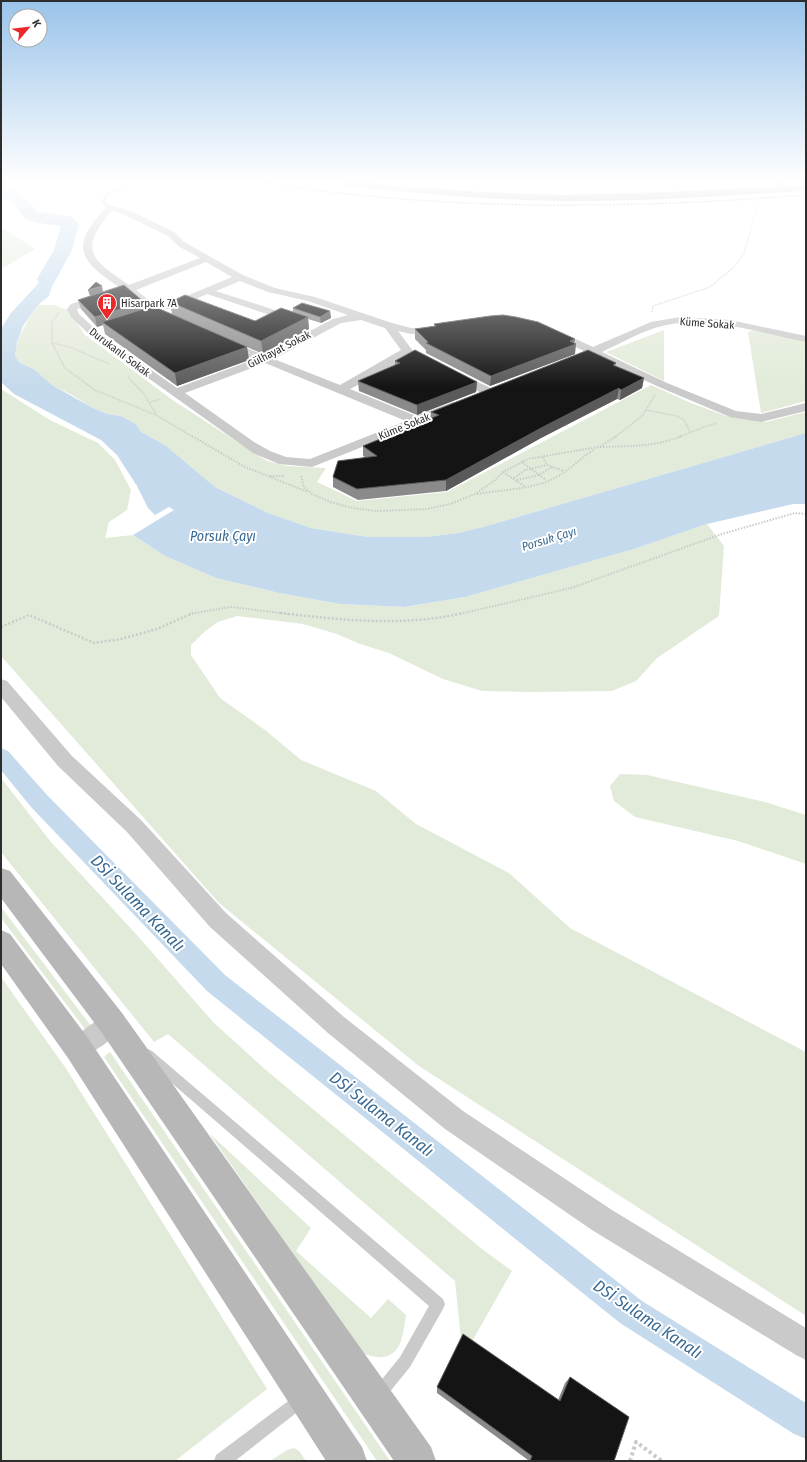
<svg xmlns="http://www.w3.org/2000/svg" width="807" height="1462" font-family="'Fira Sans Condensed',sans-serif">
  <rect width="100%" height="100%" fill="#fff"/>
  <g fill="#e2ebd9">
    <polygon points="1,227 35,249 1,269"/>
    <path d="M38,305H54L68,310L85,335L174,401L267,461L287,466L326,468L317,482L357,501L447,492L651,385L691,403L726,416L766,422L806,412V433L483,527L458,533L425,537H368L311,528L268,513L215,487L165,445L141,432L136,424L121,416L107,414L91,407L72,395L52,385L34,369L20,363L15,356C17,336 27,322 38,305Z"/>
    <polygon points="664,330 664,381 606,352"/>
    <polygon points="753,330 806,341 806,401 761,413 748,332"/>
    <polygon points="1,389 50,420 98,443 115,460 131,490 127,510 109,522 105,538 133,535 165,556 216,578 279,593 340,604 406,607 465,597 634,549 707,524 724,546 719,616 657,658 636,681 612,691 530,692 482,691 443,679 389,653 360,644 337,634 303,624 237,616 218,622 204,632 191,645 191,655 220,698 265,730 301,760 376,791 416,824 509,873 570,928 806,1052 806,1316 419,1066 219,903 1,656"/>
    <polygon points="620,774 647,775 765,802 806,815 806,864 738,841 635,817 614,801 610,786"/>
    <polygon points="1,778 51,842 136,934 213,1022 267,1071 482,1249 512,1271 470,1345 461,1339 455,1281 168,1034 154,1042 1,852"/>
    <polygon points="1,907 91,1026 85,1029 1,918"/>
    <polygon points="1,977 65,1067 267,1389 175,1461 1,1461"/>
    <polygon points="110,1052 390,1461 377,1461 104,1057"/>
    <path d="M209,1133L311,1228L296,1251L371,1318L388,1299L406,1315C403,1332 403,1355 382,1357C376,1358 369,1355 363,1354Z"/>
    <polygon points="294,1448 299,1451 306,1461 270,1461 287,1450"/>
  </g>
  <polygon fill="#c5daec" points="61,232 66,232 71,241 69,254 54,280 49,296 38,305 23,326 17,343 15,356 20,363 34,369 52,385 91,407 107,414 121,416 136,424 141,432 165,445 215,487 268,513 311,528 368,537 425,537 458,533 483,527 806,433 806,504 793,504 707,524 634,549 465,597 405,607 340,604 279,593 216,578 165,556 133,535 174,510 169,507 155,515 148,508 137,486 117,455 101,440 14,394 1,382 1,329 11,313 36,286 57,254"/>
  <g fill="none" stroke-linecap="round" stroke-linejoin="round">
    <polygon fill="#c5daec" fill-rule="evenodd" points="1,748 8,751 47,795 225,975 642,1301 806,1403 806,1439 794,1434 620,1323 207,991 31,807 1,770"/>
    <path fill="#c5daec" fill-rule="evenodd" d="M1,184C17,188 28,200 38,212L70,216L79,224L72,250L54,283L47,285L40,283L37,279L54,250L61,226L39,223L26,220L13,203L1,196Z"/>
    <g stroke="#cacaca" stroke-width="1.5" stroke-dasharray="1 1" stroke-linecap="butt">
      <polyline points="652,312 653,306 710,287 735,266 744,253 758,204"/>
      <polyline points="59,313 52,322 52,343 65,368 95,390 156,415 193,437"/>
      <polyline points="52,343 70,347 109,364"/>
      <polyline points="128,377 144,394 156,414"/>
      <polyline points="151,402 160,399"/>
      <polyline points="646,410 677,416 684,420 690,432"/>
      <polyline points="615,437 642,416 655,395"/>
      <polyline points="679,437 704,427 717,423"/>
    </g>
    <g stroke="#cacaca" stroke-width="2" stroke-dasharray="1.5 1.5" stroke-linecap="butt">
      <polyline points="192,436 245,467 308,492"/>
      <path d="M600,447C628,446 656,447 682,436"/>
      <polyline points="543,457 547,465 564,471"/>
      <polyline points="522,462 546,480"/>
      <polyline points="503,472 524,486"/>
      <polyline points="270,476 285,476"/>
      <polyline points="301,476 304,487 312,494 330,502 353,508 376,511 427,509 450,504 475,494 494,481 503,472 528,459 599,447 617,436"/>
      <polyline points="514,478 525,470 547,465"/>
      <polyline points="517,480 539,475 552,467"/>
      <path d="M477,494C504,489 536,490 560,475C573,467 583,456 595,449"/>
      <polyline points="189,614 231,607 289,614"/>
      <polyline points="460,614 571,588 722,534 795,513 806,514"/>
    </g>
    <g stroke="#cacaca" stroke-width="2.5" stroke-dasharray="2 2" stroke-linecap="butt">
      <path d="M280,613C342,620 402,627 464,613"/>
      <polyline points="1,627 29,615 94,643 121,639 157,629 193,613"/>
    </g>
    <polyline stroke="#cacaca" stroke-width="4" stroke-dasharray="3 3" stroke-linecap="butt" points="630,1461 636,1442 662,1461"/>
    <g fill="#cacaca" fill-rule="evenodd">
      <polygon points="130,183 135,183 109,195 104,202 112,207 112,209 108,209 100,202 107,193"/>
      <polygon points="148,1049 152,1051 443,1299 445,1304 443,1309 410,1367 384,1399 379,1402 374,1399 371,1394 374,1389 400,1357 429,1306 144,1059 142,1055 144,1051"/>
      <polygon points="300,1393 305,1396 308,1401 305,1406 235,1461 214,1461 216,1455 295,1396"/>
    </g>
    <g fill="#cacaca" fill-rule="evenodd">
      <path d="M110,205L131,211L174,232L184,242L243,275L275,288L315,297L392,323L411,328L443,327L444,329L443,331L439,332L411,334L398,331L413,351C403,364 365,381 350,389L416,416L453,402L457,403L459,406L457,409L312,467L279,464L253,453L95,340L71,317L67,309L71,304L121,288C77,260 70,246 107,206ZM112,211L125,215L168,236L178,246L200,258L129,285C92,260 77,250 112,211ZM206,262L232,277L165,305L164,307L165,309H173L207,294L291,322H299L300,320L299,318L216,291L240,281L268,292L308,301L348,315L333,319L264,355L231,342H223L222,344L223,346L255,359L177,388L103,336L79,314L77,309L127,293C138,301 160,325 174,321L175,319L174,317L156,306L136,290ZM361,320L385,328L401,350L340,385L274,359L341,323ZM265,363L406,421L310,459L286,457L270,451L254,442L185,393Z"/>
      <path d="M680,317L730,320L806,336V342C761,333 703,314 658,327C640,332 619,344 602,352L667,383L736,411L761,414L806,403V411L761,422L730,417L659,387L593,356L587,357L583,356L581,354L584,351L548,334L547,332L548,330H556L593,347L651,322Z"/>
      <polygon points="456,372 493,389 495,392 493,395 485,395 452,377 450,375 452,373"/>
      <polygon points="1,679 7,681 72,756 141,820 226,913 344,1017 463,1111 612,1210 806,1328 806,1360 796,1355 592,1230 445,1129 328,1033 210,927 127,832 58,766 1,697"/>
      <path d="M112,1012L120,1015L124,1023C118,1037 92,1054 78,1059L70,1056L66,1048L70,1040L104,1015Z"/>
    </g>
    <g fill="#b7b7b7" fill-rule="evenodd">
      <polygon points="775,183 786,183 778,188 773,185"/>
      <polygon points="1,868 10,871 122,1013 431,1447 436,1461 394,1461 102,1033 1,898"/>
      <polygon points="1,930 10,934 88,1038 362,1447 367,1461 326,1461 68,1058 1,964"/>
    </g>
    <path fill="#949494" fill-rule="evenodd" d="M337,183H370L481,192L562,195L666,192L806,185V191C724,196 642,202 560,201C487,200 415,193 342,186Z"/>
    <path stroke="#828282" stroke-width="1.5" stroke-dasharray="2 1.5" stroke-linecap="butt" d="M264,183C388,202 512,208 637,204C694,203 750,199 806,195"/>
  </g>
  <g fill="#8a8a8a">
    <polygon points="103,292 145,308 172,314 170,302 255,321 293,312 293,308 330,311 331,318 321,323 308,319 309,329 263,354 247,347 249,360 177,386 105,334 103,325 97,327 81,309 78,300"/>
    <polygon points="434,324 574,343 575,354 490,386 426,353 426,350 415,339 415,329 434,326"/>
    <polygon points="395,361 477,382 476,392 417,415 359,391 358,381 395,365"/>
    <polygon points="616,363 615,366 644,378 642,388 620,400 617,399 541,438 446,491 358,500 333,487 333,477 365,457 363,456 363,446 431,418 431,412"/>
    <polygon points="570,1377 614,1461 528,1461 528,1460 437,1393 437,1387 558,1400 565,1383"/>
  </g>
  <g fill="#5a5a5a">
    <polygon points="102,286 103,292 90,296 88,290"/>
    <polygon points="144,302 146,311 102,322 103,325 97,327 95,317"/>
    <polygon points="330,311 331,318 321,323 320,317"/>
    <polygon points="308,317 309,329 263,354 261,341"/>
    <polygon points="575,339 574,344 576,344 575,354 490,386 491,376"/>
    <polygon points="247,347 249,360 177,386 175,373"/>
    <polygon points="644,378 642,388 620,400 621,390"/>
    <polygon points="477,382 476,392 417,415 417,405"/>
    <polygon points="619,388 617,399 541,438 446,491 446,480 543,427"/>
  </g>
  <g fill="#141414" stroke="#5a5a5a">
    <polygon points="96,282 102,286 88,290"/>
    <polygon points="124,285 144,302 95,317 78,300"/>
    <polygon points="185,295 255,321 281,308 308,317 261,341 170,302"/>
    <polygon points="302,303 330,311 320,317 293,308"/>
    <polygon points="153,306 247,347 175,373 102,322"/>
    <polygon points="503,315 516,317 538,322 575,339 570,341 576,344 491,376 426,343 428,342 415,329 436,326 434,324 490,316"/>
    <polygon points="415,350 477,382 417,405 358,381 400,363 395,361"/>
    <polygon points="588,350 616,363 613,365 644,378 621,390 619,388 543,427 446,480 357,489 333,477 338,461 377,456 363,446 439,415 431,412"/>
    <polygon points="463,1334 560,1401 570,1377 629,1417 614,1461 530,1461 532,1456 437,1387"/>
  </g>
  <linearGradient id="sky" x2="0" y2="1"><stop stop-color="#9ac3ea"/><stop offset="0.47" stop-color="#fff"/><stop offset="1" stop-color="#fff" stop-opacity="0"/></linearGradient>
  <rect width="807" height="387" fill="url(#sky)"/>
  <defs>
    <symbol id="building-pin" viewBox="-11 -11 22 30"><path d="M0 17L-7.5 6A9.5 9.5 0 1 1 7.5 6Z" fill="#ec2729" stroke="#fff"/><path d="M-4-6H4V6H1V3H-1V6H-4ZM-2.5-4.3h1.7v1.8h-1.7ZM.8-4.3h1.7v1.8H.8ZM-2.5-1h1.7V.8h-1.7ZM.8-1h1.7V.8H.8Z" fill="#fff"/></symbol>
  </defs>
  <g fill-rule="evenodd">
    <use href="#building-pin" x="96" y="292" width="22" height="30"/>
  </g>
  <g text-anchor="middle" stroke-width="4" stroke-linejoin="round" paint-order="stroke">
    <g font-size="11" fill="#2d2d2d" stroke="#fff" text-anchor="start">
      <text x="121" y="307">Hisarpark 7A</text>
    </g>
    <g font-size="11" fill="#2d2d2d" stroke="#fff">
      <text transform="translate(707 323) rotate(4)" y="4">Küme Sokak</text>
      <text transform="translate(279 349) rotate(-27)" y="4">Gülhayat Sokak</text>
      <text transform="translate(120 352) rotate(37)" y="4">Durukanlı Sokak</text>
      <text transform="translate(404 426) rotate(-22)" y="4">Küme Sokak</text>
    </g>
    <g font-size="12" font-style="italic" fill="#386992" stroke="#fff">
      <text transform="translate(549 539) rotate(-17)" y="4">Porsuk Çayı</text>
    </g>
    <g font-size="14" font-style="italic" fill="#386992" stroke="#fff">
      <text x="223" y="541">Porsuk Çayı</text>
    </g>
    <g font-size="17" font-style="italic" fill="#386992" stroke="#fff">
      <text transform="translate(138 903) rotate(46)" y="6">DSİ Sulama Kanalı</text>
      <text transform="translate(382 1114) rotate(38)" y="6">DSİ Sulama Kanalı</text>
      <text transform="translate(648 1319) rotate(34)" y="6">DSİ Sulama Kanalı</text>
    </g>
  </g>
  <rect width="807" height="1462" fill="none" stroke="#2d2d2d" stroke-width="4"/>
  <g transform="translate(28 28) rotate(62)"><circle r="19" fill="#ffffff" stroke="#ababab"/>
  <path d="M0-3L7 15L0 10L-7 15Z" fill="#ec2729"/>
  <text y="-6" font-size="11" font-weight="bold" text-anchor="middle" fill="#2d2d2d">K</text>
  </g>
</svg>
